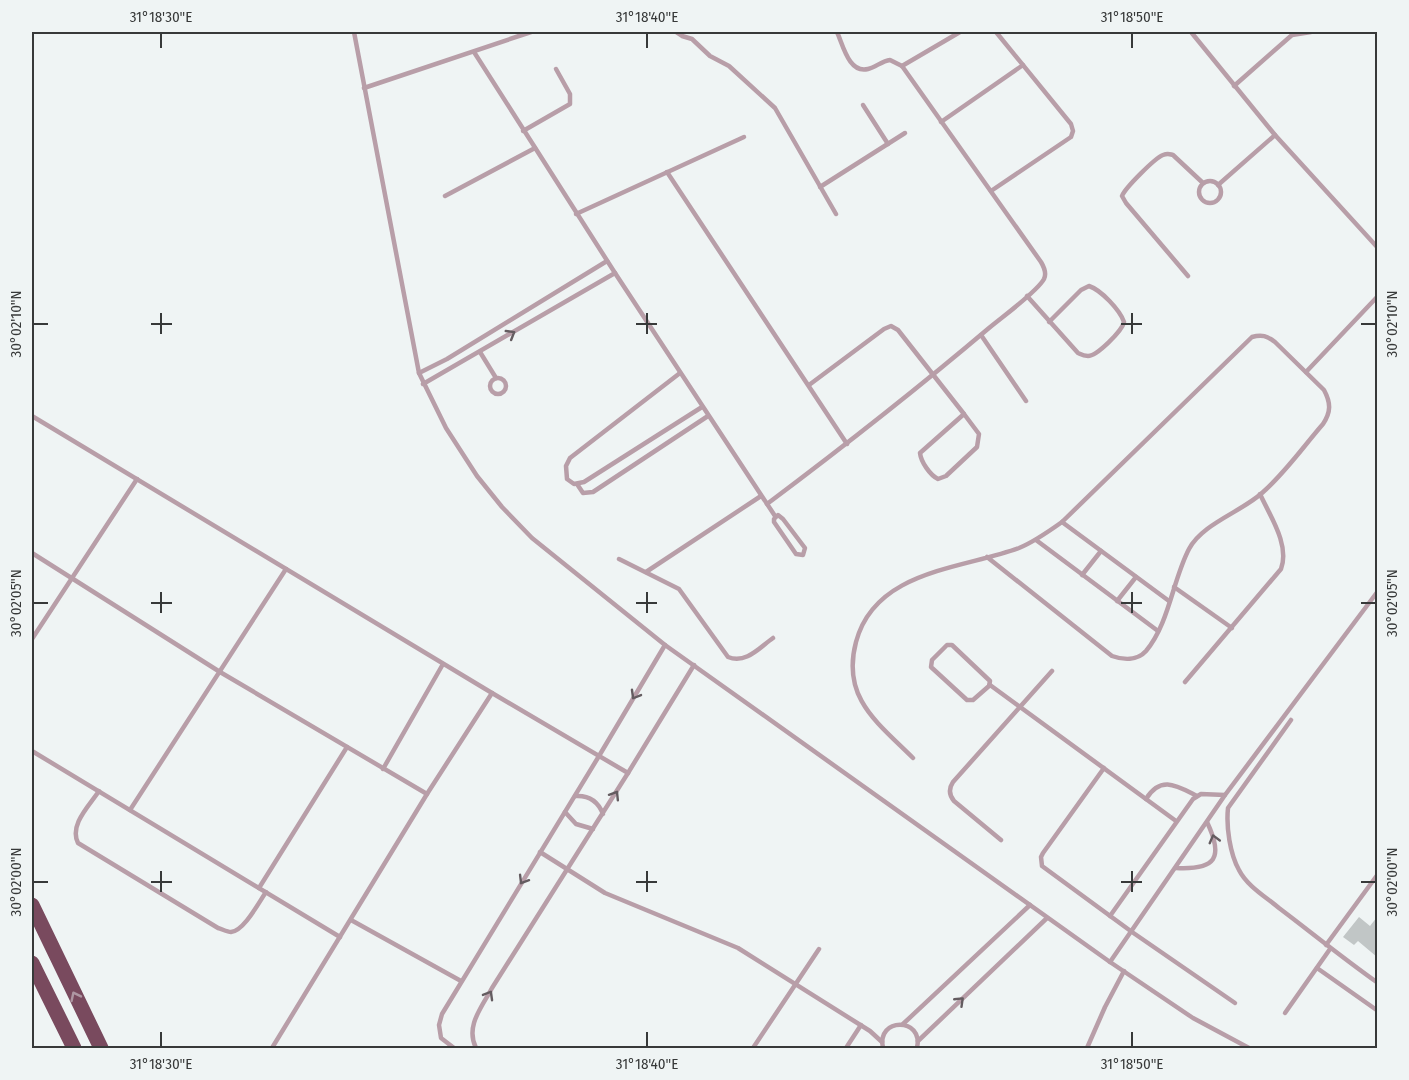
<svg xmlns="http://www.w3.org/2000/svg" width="1409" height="1080" font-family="'Fira Sans Condensed',sans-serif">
  <rect width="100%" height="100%" fill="#eff4f4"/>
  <polygon fill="#c1c6c6" points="1359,917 1370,926 1377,917 1377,957 1358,941 1354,945 1343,937"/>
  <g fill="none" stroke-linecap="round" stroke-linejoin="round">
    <g stroke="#b89ea8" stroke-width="4.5">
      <polyline points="354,32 419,373 446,428 477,476 502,507 532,538 665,645 1110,962 1193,1018 1249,1048"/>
      <polyline points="676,32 682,36 692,39 710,56 729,66 775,108 836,214"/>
      <polyline points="1191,32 1275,135 1378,248"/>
      <polyline points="474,52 615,273 775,516"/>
      <polyline points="902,66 960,32"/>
      <polyline points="1234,86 1292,35 1311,32"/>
      <polyline points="364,88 531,32"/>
      <polyline points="863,105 888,144"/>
      <polyline points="941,122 1023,65"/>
      <polyline points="523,131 570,104 570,94 556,69"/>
      <polyline points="667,172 847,444"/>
      <circle cx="1210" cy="192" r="11"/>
      <polyline points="1218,185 1275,135"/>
      <polyline points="820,187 905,133"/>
      <polyline points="991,191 1071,137 1073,131 1071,124 996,32"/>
      <polyline points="445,196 535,148"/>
      <polyline points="576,214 744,137"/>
      <path d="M1188,276L1126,203L1122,196C1125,188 1155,158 1163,155C1168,153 1169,154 1173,155L1203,183"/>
      <path d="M1027,296L1078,353C1082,355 1083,356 1088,356C1097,356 1122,331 1124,322C1120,310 1101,290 1089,286L1081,290L1049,322"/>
      <polyline points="981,335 1026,401"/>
      <polyline points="480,352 496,378"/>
      <polyline points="1306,372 1378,296"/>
      <polyline points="419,373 447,359 607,261"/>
      <polyline points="680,373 570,458 566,466 567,479 574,484 584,482 702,407"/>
      <circle cx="498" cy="386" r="8"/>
      <polyline points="423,384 615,273"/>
      <polyline points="809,385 884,329 891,326 898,330 964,414"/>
      <path d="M964,414L979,434L977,447L946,476L938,479C930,475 921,462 920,453Z"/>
      <polyline points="32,416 492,693 628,773"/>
      <polyline points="577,484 583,493 593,492 708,416"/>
      <path d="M767,504C843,447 917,389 989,328C1002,317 1037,292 1044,279C1047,273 1044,267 1041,262L902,66L890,60C882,61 876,67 868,69C849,74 843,45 837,32"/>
      <polygon points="778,515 783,519 805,548 803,555 796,554 774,522 774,519"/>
      <polyline points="1062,522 1169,601"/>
      <polyline points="1036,540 1158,631"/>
      <polyline points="32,553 220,672 427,794"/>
      <path d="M619,559L679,589L728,657C746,664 759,648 773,638"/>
      <polyline points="646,572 761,496"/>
      <polyline points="1082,575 1101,551"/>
      <polyline points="1174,587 1232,628"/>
      <polyline points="1117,601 1136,577"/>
      <polyline points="32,639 137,479"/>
      <polygon points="947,645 952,645 990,681 989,686 973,700 967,700 931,667 932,660"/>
      <path d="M1185,682L1281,569C1290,545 1270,516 1260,494"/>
      <polyline points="990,685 1176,821"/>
      <path d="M1291,720L1228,808C1226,827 1230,854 1239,870C1247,886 1266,897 1279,908C1312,933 1344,959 1378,983"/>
      <polyline points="32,751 340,937"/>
      <path d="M913,758C878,723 841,698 856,642C875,570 962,569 1019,548C1034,542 1048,532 1062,522L1252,337C1262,334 1267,336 1275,342L1324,390C1331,403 1331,412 1323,424C1303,447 1285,473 1262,493C1241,512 1202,524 1189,549C1173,579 1169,624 1146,651C1137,661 1123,660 1112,656L987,557"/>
      <polyline points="1104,768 1043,853 1041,857 1042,866 1132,932 1235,1003"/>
      <polyline points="383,769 443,664"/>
      <path d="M99,791C89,806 69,825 78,843L218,928C222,929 227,932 231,932C244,931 259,902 266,892"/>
      <path d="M575,796C589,795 598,801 603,814"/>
      <path d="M1146,799C1161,775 1177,786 1197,796"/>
      <polyline points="130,810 286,569"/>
      <polyline points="565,812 576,824 593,829"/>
      <path d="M1001,840L954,801C949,795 949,788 953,782L1052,671"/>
      <polyline points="540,852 605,893 738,948 870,1031 882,1042"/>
      <path d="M1176,868C1216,870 1224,858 1207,822"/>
      <polyline points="259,888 347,747"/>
      <polyline points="1110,916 1193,799 1201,794 1225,795"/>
      <polyline points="351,920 461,981"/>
      <polyline points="1326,945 1378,874"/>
      <polyline points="1110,962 1225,795 1378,591"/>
      <polyline points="1317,968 1378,1011"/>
      <polyline points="1285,1013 1330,949"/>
      <polyline points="903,1024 1030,905"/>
      <polyline points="918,1041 1047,918"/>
      <polyline points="272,1048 427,794 492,693"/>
      <polyline points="454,1048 441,1038 439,1025 442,1014 599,756 665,645"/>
      <path d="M476,1048C465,1026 482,1007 492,988L628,773L694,665"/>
      <polyline points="753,1048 819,949"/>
      <polyline points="846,1048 861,1025"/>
      <path d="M883,1048C876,1017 924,1017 917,1048"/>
      <polyline points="1087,1048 1105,1007 1124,971"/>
    </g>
    <g stroke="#794a5e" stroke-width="15">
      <polyline points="32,905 101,1048"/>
      <polyline points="32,963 74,1048"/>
    </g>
  </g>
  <defs><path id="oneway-chevron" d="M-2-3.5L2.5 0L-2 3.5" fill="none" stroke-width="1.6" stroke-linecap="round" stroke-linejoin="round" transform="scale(1.5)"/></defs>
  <g stroke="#645c60">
    <use href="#oneway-chevron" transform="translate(511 334) rotate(-31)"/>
    <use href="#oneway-chevron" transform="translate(635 695) rotate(120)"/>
    <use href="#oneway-chevron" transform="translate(615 795) rotate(-58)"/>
    <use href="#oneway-chevron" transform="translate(1214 839) rotate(-105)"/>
    <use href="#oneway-chevron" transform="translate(523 880) rotate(121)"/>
    <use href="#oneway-chevron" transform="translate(489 995) rotate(-60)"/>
    <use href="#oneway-chevron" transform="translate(960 1001) rotate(-44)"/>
  </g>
  <use stroke="#ae96a2" href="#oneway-chevron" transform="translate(75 996) rotate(-116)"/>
  <path fill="none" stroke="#373939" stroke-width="2" d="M161,33V48M647,33V48M1132,33V48M161,313V334M647,313V334M1132,313V334M33,324H48M151,324H172M636,324H657M1121,324H1142M1361,324H1376M161,592V613M647,592V613M1132,592V613M33,603H48M151,603H172M636,603H657M1121,603H1142M1361,603H1376M161,871V892M647,871V892M1132,871V892M33,882H48M151,882H172M636,882H657M1121,882H1142M1361,882H1376M161,1032V1047M647,1032V1047M1132,1032V1047"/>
  <rect width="1409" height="1080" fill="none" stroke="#eff4f4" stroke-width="66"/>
  <rect x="33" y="33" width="1343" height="1014" fill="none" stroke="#373939" stroke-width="2"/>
  <g font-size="15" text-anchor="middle" fill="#373939">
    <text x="161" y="22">31°18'30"E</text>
    <text x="647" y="22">31°18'40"E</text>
    <text x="1132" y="22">31°18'50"E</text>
    <text transform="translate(16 324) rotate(-90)" y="5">30°02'10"N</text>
    <text transform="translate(1392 324) rotate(-90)" y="5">30°02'10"N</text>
    <text transform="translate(16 603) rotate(-90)" y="5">30°02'05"N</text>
    <text transform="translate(1392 603) rotate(-90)" y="5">30°02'05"N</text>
    <text transform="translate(16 882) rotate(-90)" y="5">30°02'00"N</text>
    <text transform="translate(1392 882) rotate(-90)" y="5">30°02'00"N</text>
    <text x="161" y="1069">31°18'30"E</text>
    <text x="647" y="1069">31°18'40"E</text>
    <text x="1132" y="1069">31°18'50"E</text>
  </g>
</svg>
